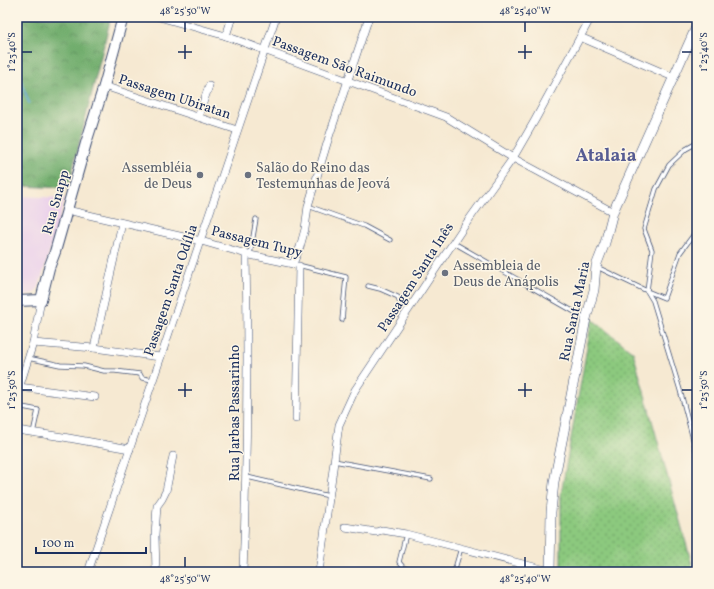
<svg xmlns="http://www.w3.org/2000/svg" width="714" height="589" font-family="Vollkorn,serif">
  <defs>
    <pattern id="grass-dots" width="8" height="8" patternUnits="userSpaceOnUse"><rect width="8" height="8" fill="#8cc97e"/><path d="M2 2h.1M6 6h.1" fill="none" stroke="#72a46a" stroke-width="1.8" stroke-linecap="round"/></pattern>
    <pattern id="forest-crowns" width="20" height="18" patternUnits="userSpaceOnUse"><rect width="20" height="18" fill="#71ad6d"/><path d="M2 6a3 3 0 1 1 6 0M12 15a3 3 0 1 1 6 0" fill="none" stroke="#5c8d5d"/></pattern>
  </defs>
  <rect width="100%" height="100%" fill="#fcf5e5"/>
  <filter id="ink" filterUnits="userSpaceOnUse"><feTurbulence type="fractalNoise" baseFrequency=".025" numOctaves="2"/><feDisplacementMap in="SourceGraphic" scale="8" xChannelSelector="R" yChannelSelector="G"/><feConvolveMatrix kernelMatrix="1 2 1 2 8 2 1 2 1" color-interpolation-filters="sRGB"/></filter>
  <filter id="wash" filterUnits="userSpaceOnUse"><feTurbulence type="fractalNoise" baseFrequency=".012" numOctaves="4" result="noise"/><feDisplacementMap in="SourceGraphic" scale="16" xChannelSelector="R" yChannelSelector="G"/><feGaussianBlur stdDeviation="0.9" result="paint"/><feColorMatrix in="noise" values="0 0 0 0 0 0 0 0 0 0 0 0 0 0 0 0 0 1.4 0 .05"/><feComposite in="paint" operator="in"/></filter>
  <g filter="url(#wash)">
    <rect width="100%" height="100%" fill="#f6e9d2"/>
    <polygon fill="#ebd1eb" points="17,196 65,198 39,287 34,293 17,299"/>
    <polygon fill="url(#grass-dots)" stroke="#547c6e" points="592,319 633,352 694,572 561,572 561,494"/>
    <polygon fill="url(#forest-crowns)" stroke="#466e66" points="17,17 111,17 68,188 17,186"/>
    <g fill="none" stroke-linecap="round" stroke-linejoin="round">
      <polyline stroke="#5ba8d4" stroke-width="2" points="17,52 20,78 29,103"/>
    </g>
  </g>
  <g filter="url(#ink)">
    <g fill="none" stroke-linecap="round" stroke-linejoin="round">
      <defs>
        <g id="service">
          <polyline points="697,143 686,149 669,165 656,189 644,229 652,250 647,291 664,298 680,253 697,230"/>
          <polyline points="308,206 364,226 390,240"/>
          <polyline points="454,243 585,318"/>
          <polyline points="250,255 256,219"/>
          <polyline points="298,265 346,277 342,320"/>
          <polyline points="597,267 647,291 653,301 680,390 697,454"/>
          <polyline points="368,286 380,289 398,297 399,301 410,307"/>
          <polyline points="28,358 60,365 84,366 104,371 115,371 140,374 142,378 153,380"/>
          <polyline points="17,406 38,410 33,433"/>
          <polyline points="334,461 431,479"/>
          <polyline points="247,477 329,496"/>
          <polyline points="406,534 399,562 404,568 419,572"/>
          <polyline points="454,572 461,548"/>
        </g>
        <g id="minor">
          <polyline points="159,17 226,36 446,117 513,158 613,212"/>
          <polyline points="226,36 232,17"/>
          <polyline points="580,37 673,77"/>
          <polyline points="104,86 237,130"/>
          <polyline points="198,117 209,86"/>
          <polyline points="67,210 201,241 250,255 293,264 300,247 305,229 308,206 329,137 369,17"/>
          <polyline points="33,343 94,348 160,357"/>
          <polyline points="94,348 122,223"/>
          <polyline points="19,387 95,397"/>
          <polyline points="17,395 33,343 41,300"/>
          <polyline points="296,419 299,266"/>
          <polyline points="17,430 63,437 130,449"/>
          <polyline points="345,527 376,532 382,530 406,534 550,571"/>
          <polyline points="88,572 276,17"/>
          <polyline points="156,572 155,535 157,506 162,499 166,491 173,456"/>
          <path d="M243,572C247,466 248,360 246,253"/>
          <polyline points="319,572 339,425 355,390 463,228 513,158 535,120 591,17"/>
        </g>
        <polyline id="tertiary" points="550,572 551,512 554,482 586,319 594,290 596,266 605,243 613,212 697,25"/>
        <polyline id="secondary" points="17,301 41,300 49,268 55,252 86,143 104,86 123,17"/>
      </defs>
      <use href="#service" stroke="#3c4b6f" stroke-width="5"/>
      <use href="#minor" stroke="#3c4b6f" stroke-width="8"/>
      <use href="#tertiary" stroke="#3c4b6f" stroke-width="10"/>
      <use href="#secondary" stroke="#3c4b6f" stroke-width="12"/>
      <use href="#service" stroke="#fff" stroke-width="3.5"/>
      <use href="#minor" stroke="#fff" stroke-width="7"/>
      <use href="#tertiary" stroke="#fff" stroke-width="9"/>
      <use href="#secondary" stroke="#fff" stroke-width="10"/>
    </g>
  </g>
  <path fill="none" stroke="#1b2f5e" stroke-width="1.5" d="M185,22V32M525,22V32M185,45V59M525,45V59M22,52H32M178,52H192M518,52H532M682,52H692M185,383V397M525,383V397M22,390H32M178,390H192M518,390H532M682,390H692M185,557V567M525,557V567"/>
  <g fill="#6b7280" stroke="#fcf5e5" stroke-width="1.5">
    <circle cx="200" cy="175" r="4"/>
    <circle cx="248" cy="175" r="4"/>
    <circle cx="445" cy="273" r="4"/>
  </g>
  <g text-anchor="middle" stroke-width="3" stroke-linejoin="round" paint-order="stroke">
    <g font-size="14" fill="#1b2f5e" stroke="#fcf5e5">
      <text transform="translate(345 66) rotate(20)" y="5">Passagem São Raimundo</text>
      <text transform="translate(175 96) rotate(18)" y="5">Passagem Ubiratan</text>
      <text transform="translate(55 202) rotate(-74)" y="5">Rua Snapp</text>
      <text transform="translate(257 241) rotate(14)" y="5">Passagem Tupy</text>
      <text transform="translate(415 277) rotate(-57)" y="5">Passagem Santa Inês</text>
      <text transform="translate(170 290) rotate(-71)" y="5">Passagem Santa Odília</text>
      <text transform="translate(574 311) rotate(-78)" y="5">Rua Santa Maria</text>
      <text transform="translate(234 413) rotate(-90)" y="5">Rua Jarbas Passarinho</text>
    </g>
    <g font-size="14" fill="#5b616d" stroke="#fcf5e5" text-anchor="start">
      <text x="192" y="172" text-anchor="end">Assembléia<tspan x="192" dy="16">de Deus</tspan></text>
      <text x="256" y="172">Salão do Reino das<tspan x="256" dy="16">Testemunhas de Jeová</tspan></text>
      <text x="453" y="270">Assembleia de<tspan x="453" dy="16">Deus de Anápolis</tspan></text>
    </g>
    <g font-size="18" font-weight="bold" fill="#565c93" stroke="#fcf5e5">
      <text x="606" y="161">Atalaia</text>
    </g>
  </g>
  <rect width="714" height="589" fill="none" stroke="#fcf5e5" stroke-width="44"/>
  <path d="M36 547v6h110v-6" fill="none" stroke="#1b2f5e" stroke-width="2"/>
  <text x="42" y="547" font-size="12" fill="#1b2f5e" stroke="#fcf5e5" stroke-width="3" paint-order="stroke">100 m</text>
  <rect x="22" y="22" width="670" height="545" fill="none" stroke="#1b2f5e" stroke-width="1.5"/>
  <g font-size="10" text-anchor="middle" fill="#1b2f5e">
    <text x="185" y="14">48°25'50"W</text>
    <text x="525" y="14">48°25'40"W</text>
    <text transform="translate(11 52) rotate(-90)" y="4">1°23'40"S</text>
    <text transform="translate(703 52) rotate(-90)" y="4">1°23'40"S</text>
    <text transform="translate(11 390) rotate(-90)" y="4">1°23'50"S</text>
    <text transform="translate(703 390) rotate(-90)" y="4">1°23'50"S</text>
    <text x="185" y="582">48°25'50"W</text>
    <text x="525" y="582">48°25'40"W</text>
  </g>
</svg>
